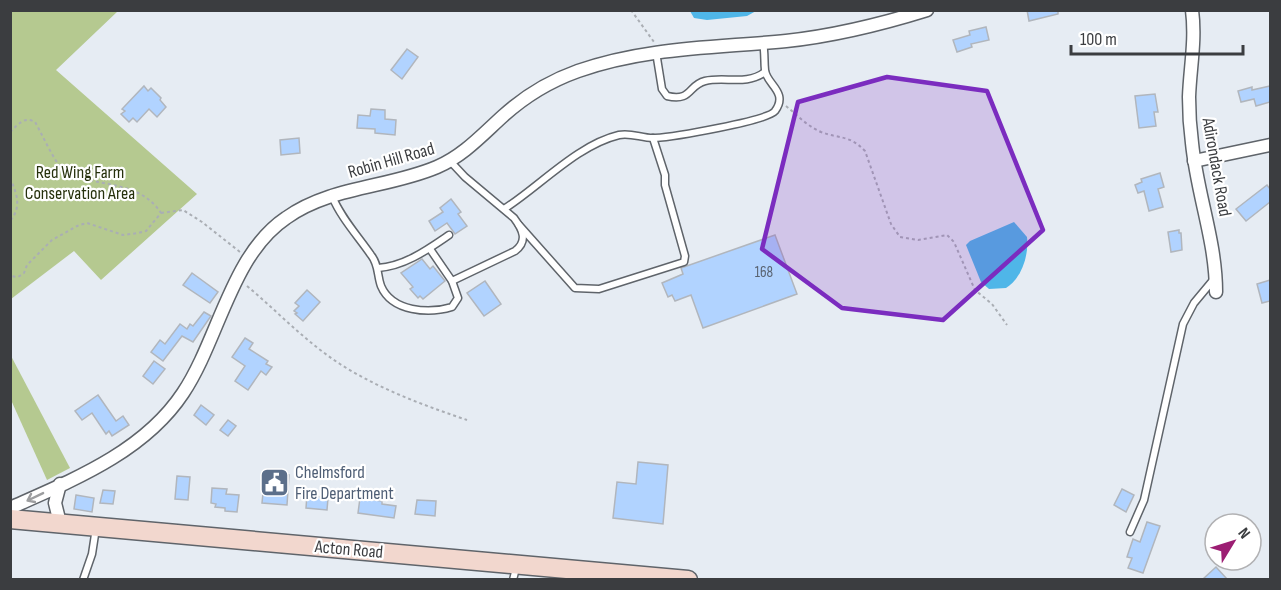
<svg xmlns="http://www.w3.org/2000/svg" width="1281" height="590" font-family="'Sofia Sans Condensed',sans-serif">
  <rect width="100%" height="100%" fill="#e6ecf3"/>
  <g fill="#b5c990">
    <polygon points="11,10 118,11 56,70 197,194 101,280 74,251 11,299"/>
    <polygon points="10,354 70,468 47,480 11,400"/>
  </g>
  <g fill="#4fb6e8">
    <polygon points="690,11 756,11 747,16 707,20 694,18"/>
    <path d="M1014,222L1027,237C1029,255 1022,278 1006,288L989,289L981,282L966,245L970,241Z"/>
  </g>
  <g fill="#b1d3ff" stroke="#b1b6bd" stroke-width="1.5">
    <polygon points="1027,10 1058,10 1058,14 1029,21"/>
    <polygon points="986,27 989,40 971,44 972,47 957,52 953,40 970,35 969,31"/>
    <polygon points="407,49 418,57 402,79 391,70"/>
    <polygon points="144,86 148,91 151,88 161,98 160,100 166,107 157,117 149,109 137,122 133,118 129,122 121,114 125,111 122,109"/>
    <polygon points="1270,86 1270,102 1256,106 1254,99 1241,102 1238,91 1252,87 1252,90"/>
    <polygon points="1155,94 1158,112 1154,112 1156,126 1139,128 1135,96"/>
    <polygon points="371,109 385,110 385,119 396,120 395,135 375,133 375,129 357,128 358,115 370,116"/>
    <polygon points="299,138 300,153 281,155 280,140"/>
    <polygon points="1160,173 1164,187 1158,189 1163,207 1149,211 1144,191 1138,193 1135,185 1142,182 1141,179"/>
    <polygon points="1267,185 1270,189 1270,202 1246,221 1236,209"/>
    <polygon points="451,199 461,212 458,214 467,226 455,234 447,223 435,231 429,221 443,212 440,208"/>
    <polygon points="1179,230 1179,233 1181,233 1182,250 1171,252 1168,232"/>
    <polygon points="775,235 797,294 703,328 691,295 675,301 672,295 668,297 662,283 683,274 681,268"/>
    <polygon points="422,259 430,269 433,266 445,281 423,299 420,296 418,298 410,289 413,287 401,273"/>
    <polygon points="192,273 218,292 210,303 183,285"/>
    <polygon points="1270,280 1270,301 1262,303 1257,284"/>
    <polygon points="485,281 501,304 484,316 467,293"/>
    <polygon points="307,290 320,302 303,321 295,314 297,313 294,311 299,306 295,303"/>
    <polygon points="204,312 211,316 193,342 182,336 163,361 151,352 160,340 165,344 180,324 187,329 190,324 193,326"/>
    <polygon points="245,338 253,343 249,349 268,361 266,364 272,367 266,375 261,371 248,390 235,381 245,366 232,357"/>
    <polygon points="154,361 165,369 153,384 143,376"/>
    <polygon points="98,395 116,421 123,416 129,425 112,436 109,431 106,434 92,413 82,420 75,411"/>
    <polygon points="201,405 214,415 206,425 194,415"/>
    <polygon points="228,420 236,426 228,436 220,430"/>
    <polygon points="638,462 668,465 663,524 613,518 617,482 636,484"/>
    <polygon points="265,473 289,475 287,505 262,503"/>
    <polygon points="177,476 190,477 188,500 175,499"/>
    <polygon points="212,488 227,489 226,494 239,495 237,512 225,511 225,508 215,507 216,504 211,503"/>
    <polygon points="1122,489 1134,495 1126,512 1114,505"/>
    <polygon points="103,490 115,491 113,504 100,503"/>
    <polygon points="76,495 94,498 92,512 74,509"/>
    <polygon points="307,495 328,498 327,510 306,508"/>
    <polygon points="360,498 382,501 382,504 396,506 394,518 358,513"/>
    <polygon points="417,500 436,501 435,516 415,514"/>
    <polygon points="1147,522 1160,526 1143,573 1128,568 1132,558 1127,557 1133,539 1140,542"/>
    <polygon points="1216,567 1227,579 1203,579"/>
  </g>
  <g fill="none" stroke-linecap="round" stroke-linejoin="round">
    <defs>
      <g id="lane">
        <path d="M656,52L662,89L667,96C692,102 688,85 705,81C725,76 746,86 765,72"/>
        <path d="M450,161L465,177L514,218C523,230 528,241 515,251L452,281"/>
        <path d="M332,196C341,218 358,236 371,255C379,265 377,275 381,286C392,312 429,314 452,307L458,298L452,281L430,249"/>
        <path d="M504,209C539,187 577,145 619,135C631,132 643,139 655,138C673,137 767,121 775,111C789,92 766,84 765,70C764,61 765,52 763,43"/>
        <polyline points="519,225 575,288 599,289 684,262 685,256 665,185 665,175 653,138"/>
        <path d="M378,268C405,266 427,250 449,235"/>
        <polyline points="1130,532 1144,500 1183,324 1194,303 1214,279"/>
        <polyline points="83,580 92,554 96,528"/>
        <polyline points="513,580 516,568"/>
      </g>
      <g id="street">
        <path d="M1192,10C1196,40 1190,68 1189,97C1189,113 1190,128 1192,143C1197,194 1216,241 1216,292"/>
        <polyline points="1194,161 1270,145"/>
        <path d="M10,508C73,480 144,452 183,393C219,339 231,255 286,218C331,186 388,188 437,167C463,156 482,135 503,116C525,96 550,81 578,71C647,47 715,48 786,41C833,36 882,24 927,10"/>
        <polyline points="60,523 55,503 60,484"/>
      </g>
      <polyline id="secondary" points="10,519 688,580"/>
    </defs>
    <use href="#lane" stroke="#5f646a" stroke-width="9"/>
    <use href="#street" stroke="#5f646a" stroke-width="15"/>
    <use href="#secondary" stroke="#5f646a" stroke-width="21"/>
    <g stroke="#aaaeb4" stroke-width="2" stroke-dasharray="3 3" stroke-linecap="butt">
      <polyline points="631,10 654,42"/>
      <path d="M786,106C797,115 807,126 821,132C840,139 850,135 865,151L891,224L900,237L918,240L947,235L954,242L975,290L992,304L1007,325"/>
      <path d="M10,132C19,124 24,116 35,122C41,132 54,161 61,167C88,190 137,176 161,213L146,231L138,233L123,235L87,223L79,225L52,240L27,265L24,273L18,277L10,276"/>
      <path d="M10,178C17,194 22,207 10,221"/>
      <polyline points="161,213 183,210 202,222 240,252"/>
      <path d="M247,286C278,312 306,342 340,364C379,389 423,405 467,420"/>
    </g>
    <use href="#lane" stroke="#fff" stroke-width="6"/>
    <use href="#street" stroke="#fff" stroke-width="12"/>
    <use href="#secondary" stroke="#f2d7ce" stroke-width="18"/>
  </g>
  <defs><path id="oneway-shaft" d="M-6 0H5M1.5-3L5.5 0L1.5 3" fill="none" stroke-width="1.6" stroke-linecap="round" stroke-linejoin="round" transform="scale(1.5)"/></defs>
  <use stroke="#9d9ea0" href="#oneway-shaft" transform="translate(35 497) rotate(154)"/>
  <path fill="#7b2cbf" fill-opacity="0.2" stroke="#7b2cbf" stroke-width="4.5" stroke-linejoin="round" d="M887,77L987,91L1043,230L943,320L842,308L762,249L798,102Z"/>
  <defs>
    <symbol id="civic-square" viewBox="-11 -11 22 22"><rect x="-9" y="-9" width="18" height="18" rx="4" fill="#5c6f8a" stroke="#fff"/><path d="M-.6-6.5H3V-4.5H.6V-3L4-1V1h2V6H-6V1h2V-1L-.6-3ZM-1.2 2.5V6h2.4V2.5Z" fill="#fff"/></symbol>
  </defs>
  <g fill-rule="evenodd">
    <use href="#civic-square" x="258" y="466" width="33" height="33"/>
  </g>
  <g text-anchor="middle" stroke-width="4.5" stroke-linejoin="round" paint-order="stroke">
    <g font-size="15" fill="#586270">
      <text x="764" y="277">168</text>
    </g>
    <g font-size="18" fill="#3b3d40" stroke="#fff">
      <text transform="translate(391 160) rotate(-16)" y="6">Robin Hill Road</text>
      <text transform="translate(1217 167) rotate(80)" y="6">Adirondack Road</text>
      <text transform="translate(349 549) rotate(5)" y="6">Acton Road</text>
    </g>
    <g font-size="18" fill="#26310c" stroke="#fff">
      <text x="80" y="178">Red Wing Farm<tspan x="80" dy="21">Conservation Area</tspan></text>
    </g>
    <g font-size="18" fill="#4e5e75" stroke="#fff" text-anchor="start">
      <text x="295" y="478">Chelmsford<tspan x="295" dy="21">Fire Department</tspan></text>
    </g>
  </g>
  <rect width="1281" height="590" fill="none" stroke="#3b3d40" stroke-width="24"/>
  <g transform="translate(1233 542) rotate(52)"><circle r="28" fill="#ffffff" stroke="#b1b1b3" stroke-width="1.5"/>
  <path d="M0-4.5L10 22L0 15L-10 22Z" fill="#9c1e73"/>
  <text y="-9" font-size="16" font-weight="bold" text-anchor="middle" fill="#3b3d40">N</text>
  </g>
  <path d="M1071 45v9h172v-9" fill="none" stroke="#3b3d40" stroke-width="3"/>
  <text x="1080" y="45" font-size="18" fill="#3b3d40" stroke="#ffffff" stroke-width="4.5" paint-order="stroke">100 m</text>
</svg>
